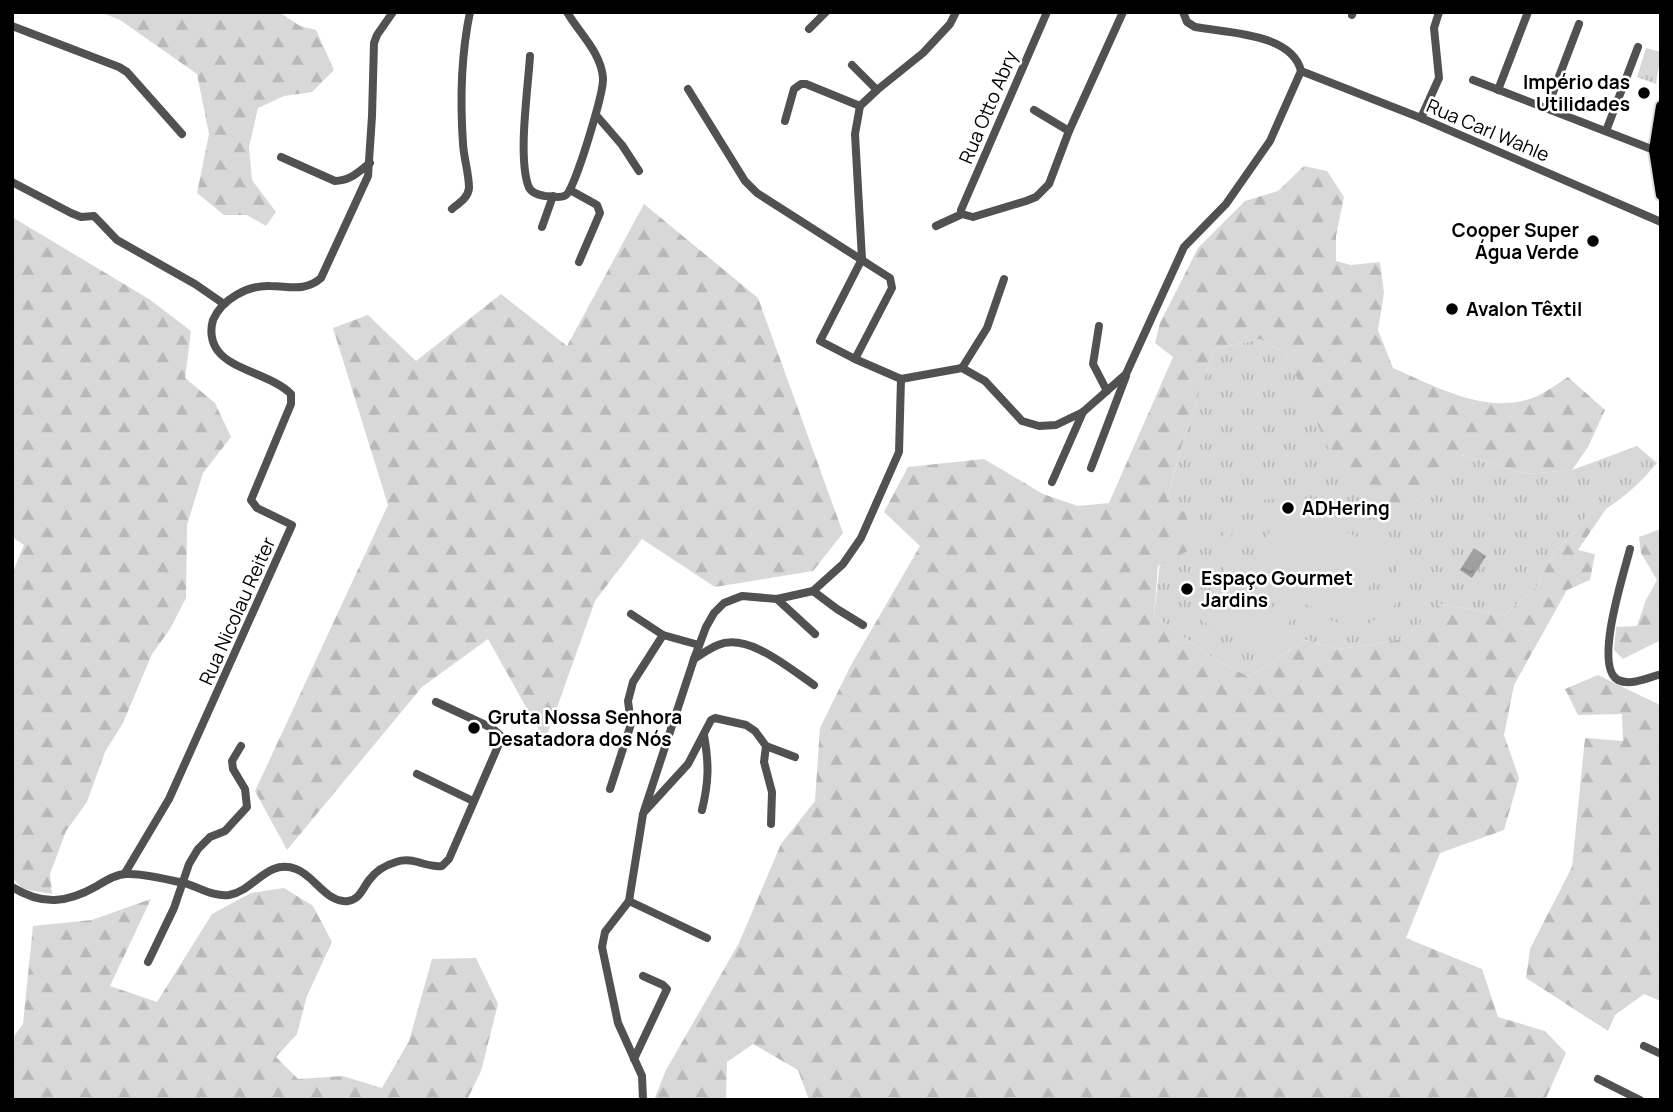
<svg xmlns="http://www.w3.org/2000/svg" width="1673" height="1112" font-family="Manrope,sans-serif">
  <defs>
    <pattern id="grass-tufts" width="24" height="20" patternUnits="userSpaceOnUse" patternTransform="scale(1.75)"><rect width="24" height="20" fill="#d8d8d8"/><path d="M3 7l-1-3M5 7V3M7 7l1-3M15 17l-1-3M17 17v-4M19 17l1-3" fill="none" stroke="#b8b8b8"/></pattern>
    <pattern id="forest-firs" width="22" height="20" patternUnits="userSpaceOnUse" patternTransform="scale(1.75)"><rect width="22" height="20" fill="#d8d8d8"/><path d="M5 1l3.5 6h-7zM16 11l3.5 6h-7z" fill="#b8b8b8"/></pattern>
    <pattern id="water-ripples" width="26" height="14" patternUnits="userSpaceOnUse" patternTransform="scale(1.75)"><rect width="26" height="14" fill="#9f9f9f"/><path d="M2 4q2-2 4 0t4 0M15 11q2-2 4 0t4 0" fill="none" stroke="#878787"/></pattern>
  </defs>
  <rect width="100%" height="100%" fill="#fff"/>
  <g fill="url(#grass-tufts)">
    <polygon points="1646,48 1661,52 1656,84 1637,77"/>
    <path d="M1260,339L1286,353L1298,378L1409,509L1462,455L1527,474L1572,470L1637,446L1657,463C1642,481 1626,496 1606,509L1592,508L1577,530L1555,551L1537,586L1504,615L1439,604L1405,638L1372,645L1337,649L1306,640L1249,677L1213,658L1154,616L1167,499L1181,448L1214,349Z"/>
  </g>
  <g fill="url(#forest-firs)">
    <polygon points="100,12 279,12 300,26 316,30 334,70 312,92 284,96 258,108 249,147 252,180 276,212 266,226 247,215 224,215 197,193 209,134 197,74 120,20"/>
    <path d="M1304,166L1327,171L1344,197L1336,236V261L1351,265L1380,262L1384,293L1378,330L1393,368C1437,387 1488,416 1535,397C1547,392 1558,383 1568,377L1605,410L1588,447L1572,470L1527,474L1462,455L1409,509L1401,511L1341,477L1286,353L1260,339L1214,349L1181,448L1167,499L1185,513L1196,547L1158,566L1154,616L1213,658L1249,677L1306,640L1337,649L1372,645L1405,638L1439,604L1504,615L1537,586L1555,551L1577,530L1592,507L1606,509L1578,550L1595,554L1590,580L1567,590L1514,685L1504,735L1519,778L1504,830L1440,853L1406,938L1482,969L1498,1017L1545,1031L1566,1053L1545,1100H809L798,1070L753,1044L727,1062L726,1100H654L666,1070L739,943L781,844L815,801L820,728L851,665L920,546L884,512L908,467L984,459L1043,494L1078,506L1109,503L1173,357L1155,343L1160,323L1198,248L1245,201L1278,191Z"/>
    <polygon points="644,204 758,298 843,533 813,571 715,587 642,539 595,601 545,741 488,639 422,687 287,850 255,791 388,505 333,328 368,315 416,361 501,294 567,346"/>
    <polygon points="12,217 149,299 191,331 185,378 215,403 231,437 203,473 187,525 186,598 170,629 152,654 123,723 105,752 87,802 66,831 50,874 52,894 23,889 12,878 12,574 24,545 12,537"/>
    <polygon points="1661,529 1661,640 1623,659 1614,650 1616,627 1637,626 1646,600 1657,580 1641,553 1639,537"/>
    <polygon points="1598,675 1660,705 1661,710 1661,1001 1644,994 1615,1015 1608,1031 1526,978 1530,949 1572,867 1585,738 1623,741 1622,714 1578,715 1565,689"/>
    <polygon points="284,888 313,906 332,942 307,996 297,1034 276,1057 298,1079 343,1076 382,1088 409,1041 432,959 476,958 498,1004 481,1071 467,1100 12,1100 12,1039 23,1024 33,926 92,920 151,899 110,986 157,1002 212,914 251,893"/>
  </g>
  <g fill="#d8d8d8" fill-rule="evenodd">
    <path d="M1274,491L1390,541C1421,574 1392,633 1350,636C1323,624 1296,612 1270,601C1258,596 1244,592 1235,584C1217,570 1218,543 1227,524C1237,505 1253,493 1274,491ZM1266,499L1283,500L1387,546C1410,574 1388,626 1352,629L1247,584C1214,561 1230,511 1266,499Z"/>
    <polygon points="1281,504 1385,549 1353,625 1249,580"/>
    <polygon points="1216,585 1291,618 1275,654 1201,621"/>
  </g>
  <polygon fill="url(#water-ripples)" points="1474,548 1486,556 1472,578 1460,570"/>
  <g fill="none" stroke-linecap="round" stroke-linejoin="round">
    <defs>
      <polyline id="major" points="1661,106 1654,150 1661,195"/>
    </defs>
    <use href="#major" stroke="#dbdbdb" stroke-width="14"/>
    <g stroke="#515151" stroke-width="8">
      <path d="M956,12L950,24L923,53L877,90L860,106L855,134L862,259L820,341L855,359L901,379L962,368L985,381L1022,421L1039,426L1056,425L1083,412L1126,374L1184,247L1226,204L1270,141L1301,71C1292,33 1227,33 1195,27L1187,22L1183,12"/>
      <polyline points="1352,15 1353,12"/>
      <polyline points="12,26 119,67 127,72 182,134"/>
      <polyline points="809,29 826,12"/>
      <path d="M530,56C528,89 518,155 528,185C530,193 538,195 545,196C552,196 560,199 566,195C575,189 604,92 603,78C601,52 579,33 567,12"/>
      <polyline points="852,65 877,90"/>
      <polyline points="1301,71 1421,118 1661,222"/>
      <polyline points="1473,80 1654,150"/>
      <polyline points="688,89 745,181 757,193 890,278 892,288 855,359"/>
      <polyline points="1498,90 1528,12"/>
      <polyline points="1547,108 1579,24"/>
      <polyline points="1034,110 1069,131"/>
      <polyline points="596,115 622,145 639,171"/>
      <polyline points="1421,118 1439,78 1434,28 1439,12"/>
      <polyline points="785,121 794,89 801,84 806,84 860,106"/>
      <polyline points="1606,131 1638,47"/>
      <path d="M281,157L335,181C350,181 358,172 370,163"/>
      <polyline points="12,182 71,213 81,217 94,216 117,240 195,284 224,304"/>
      <polyline points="570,190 597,205 600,213 579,262"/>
      <path d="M452,209C459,203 468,198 469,188C469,174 464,159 463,144C460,100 461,55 470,12"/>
      <polyline points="962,214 961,210 1047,12"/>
      <polyline points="936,226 962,214 973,217 1026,201 1036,197 1049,184 1069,131 1123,12"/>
      <polyline points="542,227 553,196"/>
      <polyline points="1099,326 1093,364 1107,391"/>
      <polyline points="962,368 987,328 1004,279"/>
      <polyline points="1091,468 1126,376"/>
      <polyline points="1052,482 1083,412"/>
      <path d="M1630,549C1624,573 1593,667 1618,680C1631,686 1648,678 1661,674"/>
      <polyline points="813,591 837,609 863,625"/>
      <polyline points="777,599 815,634"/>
      <polyline points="631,614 663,635 699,645"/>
      <path d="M694,659C702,654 710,648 718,645C748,632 790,669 814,685"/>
      <polyline points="766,746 764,762 772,792 771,824"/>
      <polyline points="417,774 473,801"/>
      <polyline points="610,789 631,724 628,701 633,682 663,635"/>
      <path d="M702,810C709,781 709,764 704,735"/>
      <polyline points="645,811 688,764 711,720 715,718 746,725 755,731 766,746 795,757"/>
      <path d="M125,873L169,799L292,525L257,508L251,500L291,404V394C272,375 232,370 218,351C211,342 210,330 213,320C222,299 248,285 270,286C290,286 305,292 321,278L368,176L372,116L374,43L377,35L393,12"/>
      <path d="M12,887C43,906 67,903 97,886C105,881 116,874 126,874C139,873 171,880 184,883C199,887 213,897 229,895C254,891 267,858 296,869C314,875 327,904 348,901C360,900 363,887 370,879C376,871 386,865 396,862C414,856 425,868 442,866L449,859L502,737L492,728L436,702"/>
      <polyline points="629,901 707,938"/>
      <polyline points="148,962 174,908 189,864 198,849 210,837 225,831 247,807 245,789 233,769 232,761 241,746"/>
      <polyline points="1644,1046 1661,1054"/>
      <polyline points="634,1059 667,989 663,985 643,976"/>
      <polyline points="1598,1079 1640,1100"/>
      <polyline points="643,1100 642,1076 618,1023 602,947 605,932 629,901 643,814 694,659 706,627 714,613 724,603 742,596 777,599 813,591 843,564 861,538 899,452 901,379"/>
    </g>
    <use href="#major" stroke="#000" stroke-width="10"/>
  </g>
  <g fill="#000" stroke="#fff" stroke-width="2.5">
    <circle cx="1644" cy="93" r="7"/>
    <circle cx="1593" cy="241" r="7"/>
    <circle cx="1452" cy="309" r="7"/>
    <circle cx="1288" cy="508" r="7"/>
    <circle cx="1187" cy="589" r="7"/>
    <circle cx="474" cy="728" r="7"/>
  </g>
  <g text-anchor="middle" stroke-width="5" stroke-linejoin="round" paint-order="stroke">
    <g font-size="19" font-weight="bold" fill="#000" stroke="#fff" text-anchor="start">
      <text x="1630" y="89" text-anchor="end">Império das<tspan x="1630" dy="22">Utilidades</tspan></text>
      <text x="1579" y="237" text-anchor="end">Cooper Super<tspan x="1579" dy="22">Água Verde</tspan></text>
      <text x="1466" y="316">Avalon Têxtil</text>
      <text x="1302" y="515">ADHering</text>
      <text x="1201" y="585">Espaço Gourmet<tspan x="1201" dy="22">Jardins</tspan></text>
      <text x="488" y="724">Gruta Nossa Senhora<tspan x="488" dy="22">Desatadora dos Nós</tspan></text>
    </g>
    <g font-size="19" fill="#000" stroke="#fff">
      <text transform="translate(988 107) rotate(-67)" y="7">Rua Otto Abry</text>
      <text transform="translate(1488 130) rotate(23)" y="7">Rua Carl Wahle</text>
      <text transform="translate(237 611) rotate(-66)" y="7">Rua Nicolau Reiter</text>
    </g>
  </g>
  <rect width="1673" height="1112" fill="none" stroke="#000000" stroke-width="28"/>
</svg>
